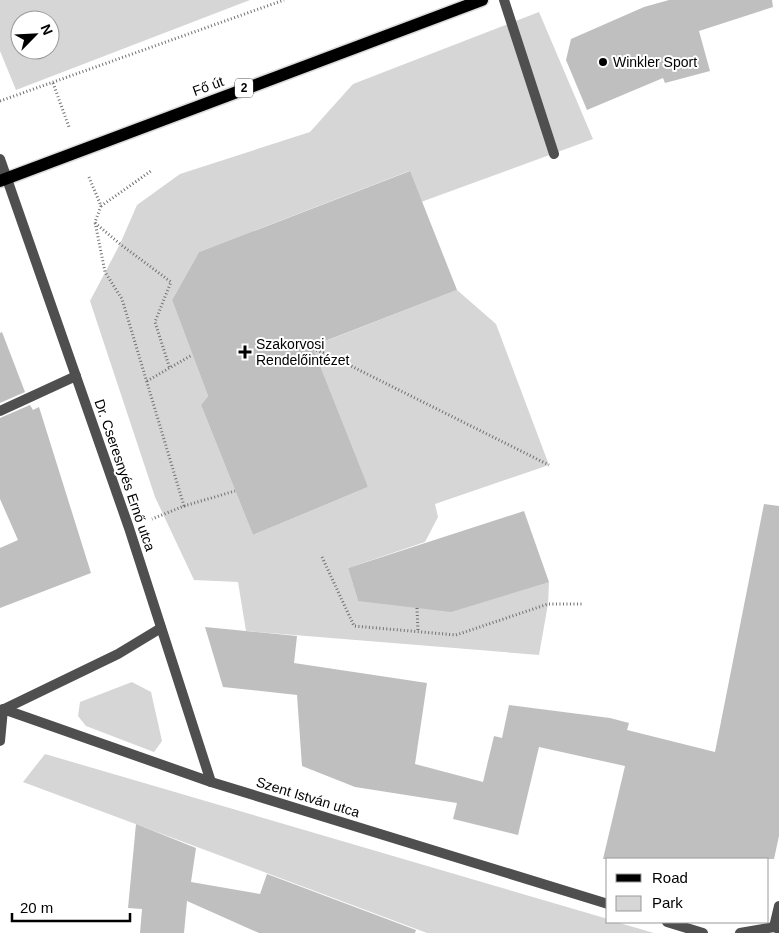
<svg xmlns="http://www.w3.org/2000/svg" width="779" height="933" font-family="Arial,sans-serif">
  <rect width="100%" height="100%" fill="#fff"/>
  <g fill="#d6d6d6" fill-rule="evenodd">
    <path d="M0,0H250L16,90L0,51ZM20,20H50V50H20Z"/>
    <polygon points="539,12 593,139 421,202 409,171 199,252 172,300 208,396 201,405 253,535 368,487 298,350 323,342 457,290 496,324 549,465 435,504 438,517 425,542 348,568 358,601 549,582 548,604 539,655 246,631 238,582 194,580 155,497 90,301 120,244 137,205 180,174 310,132 353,84"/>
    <polygon points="132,682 151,692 162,741 154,752 86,726 78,716 80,702"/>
    <polygon points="45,754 608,919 608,922 616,922 654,933 427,933 23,782"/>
  </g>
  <g fill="#bfbfbf">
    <polygon points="669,0 772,0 773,7 699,31 710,71 665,83 663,78 587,110 566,60 571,39 644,7"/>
    <polygon points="410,171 457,290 312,346 368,487 253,535 201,405 208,396 172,300 199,252"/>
    <polygon points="2,332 25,392 0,403 0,333"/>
    <polygon points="30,405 33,410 39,407 91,573 0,608 0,548 18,540 0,499 0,418"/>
    <polygon points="764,504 779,506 779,836 774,859 603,859 625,766 539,747 518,835 453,819 457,803 355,787 302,766 297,695 223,687 205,627 297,636 294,663 427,683 415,764 483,782 494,736 502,738 509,705 610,718 629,723 627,730 715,752"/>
    <polygon points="524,511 549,582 451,612 358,601 348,568"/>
    <polygon points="136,824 196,848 191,882 260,894 267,874 416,930 415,933 259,933 187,901 184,933 140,933 142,909 128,908"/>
  </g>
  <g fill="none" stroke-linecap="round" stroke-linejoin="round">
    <defs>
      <polyline id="primary" points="0,181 482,0"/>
    </defs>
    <use href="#primary" stroke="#dbdbdb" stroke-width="15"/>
    <g stroke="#717171" stroke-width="3" stroke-dasharray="1 2.5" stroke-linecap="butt">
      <polyline points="53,83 69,127"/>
      <polyline points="0,101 284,0"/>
      <polyline points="89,177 101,206 95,222 105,272 122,299 184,506 152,519"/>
      <polyline points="101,206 151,171"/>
      <polyline points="95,223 120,244 171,282 155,322 170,369"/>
      <polyline points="300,344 329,355 549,465"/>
      <polyline points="147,381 192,355"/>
      <polyline points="184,506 235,491"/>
      <polyline points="322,557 354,626 456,635 548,604 582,604"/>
      <polyline points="417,608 418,632"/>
    </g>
    <g stroke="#4f4f4f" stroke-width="10">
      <polyline points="504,0 554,154"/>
      <polyline points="0,159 129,528 211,782"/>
      <polyline points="0,411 76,376"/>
      <polyline points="0,711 118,654 161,628"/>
      <polyline points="0,741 3,709 211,782 608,904"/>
      <polyline points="667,922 703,933"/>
      <polyline points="774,927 779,906"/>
      <polyline points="740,933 774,927 779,929"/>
    </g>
    <use href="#primary" stroke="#000" stroke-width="12"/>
  </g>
  <g fill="#000" stroke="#fff" stroke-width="2">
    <circle cx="603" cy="62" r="5"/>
    <path d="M242.5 344.5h5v5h5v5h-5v5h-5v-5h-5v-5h5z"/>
  </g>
  <g text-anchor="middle" stroke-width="4" stroke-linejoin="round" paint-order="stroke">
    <rect fill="#fff" stroke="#4c4c4c" stroke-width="1" x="235" y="78.5" width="18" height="19" rx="4"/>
    <g font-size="12" font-weight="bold" fill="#000">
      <text x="244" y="92">2</text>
    </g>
    <g font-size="14" fill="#000" stroke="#fff" text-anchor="start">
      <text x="613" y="67">Winkler Sport</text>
      <text x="256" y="349">Szakorvosi<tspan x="256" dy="16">Rendelőintézet</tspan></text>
    </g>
    <g font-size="14" fill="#000" stroke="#fff">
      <text transform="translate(208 86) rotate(-20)" y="5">Fő út</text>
      <text transform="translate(125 475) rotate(71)" y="5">Dr. Cseresnyés Ernő utca</text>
      <text transform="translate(308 797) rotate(17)" y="5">Szent István utca</text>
    </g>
  </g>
  <rect x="606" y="858" width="162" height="65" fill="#ffffff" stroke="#999999"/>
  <rect x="616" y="874" width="25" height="8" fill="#000000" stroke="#999999"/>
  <text x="652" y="883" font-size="15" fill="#000000">Road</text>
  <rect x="616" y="896" width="25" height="15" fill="#d6d6d6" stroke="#999999"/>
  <text x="652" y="908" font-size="15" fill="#000000">Park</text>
  <g transform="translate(35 35) rotate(66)"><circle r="24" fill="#ffffff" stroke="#999999"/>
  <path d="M0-4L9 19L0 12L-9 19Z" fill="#000000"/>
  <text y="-8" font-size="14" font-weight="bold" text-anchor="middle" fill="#000000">N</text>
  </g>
  <path d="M12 913v8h118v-8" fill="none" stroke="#000000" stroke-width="2.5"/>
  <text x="20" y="913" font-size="15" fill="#000000" stroke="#ffffff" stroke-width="4" paint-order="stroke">20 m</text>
</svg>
